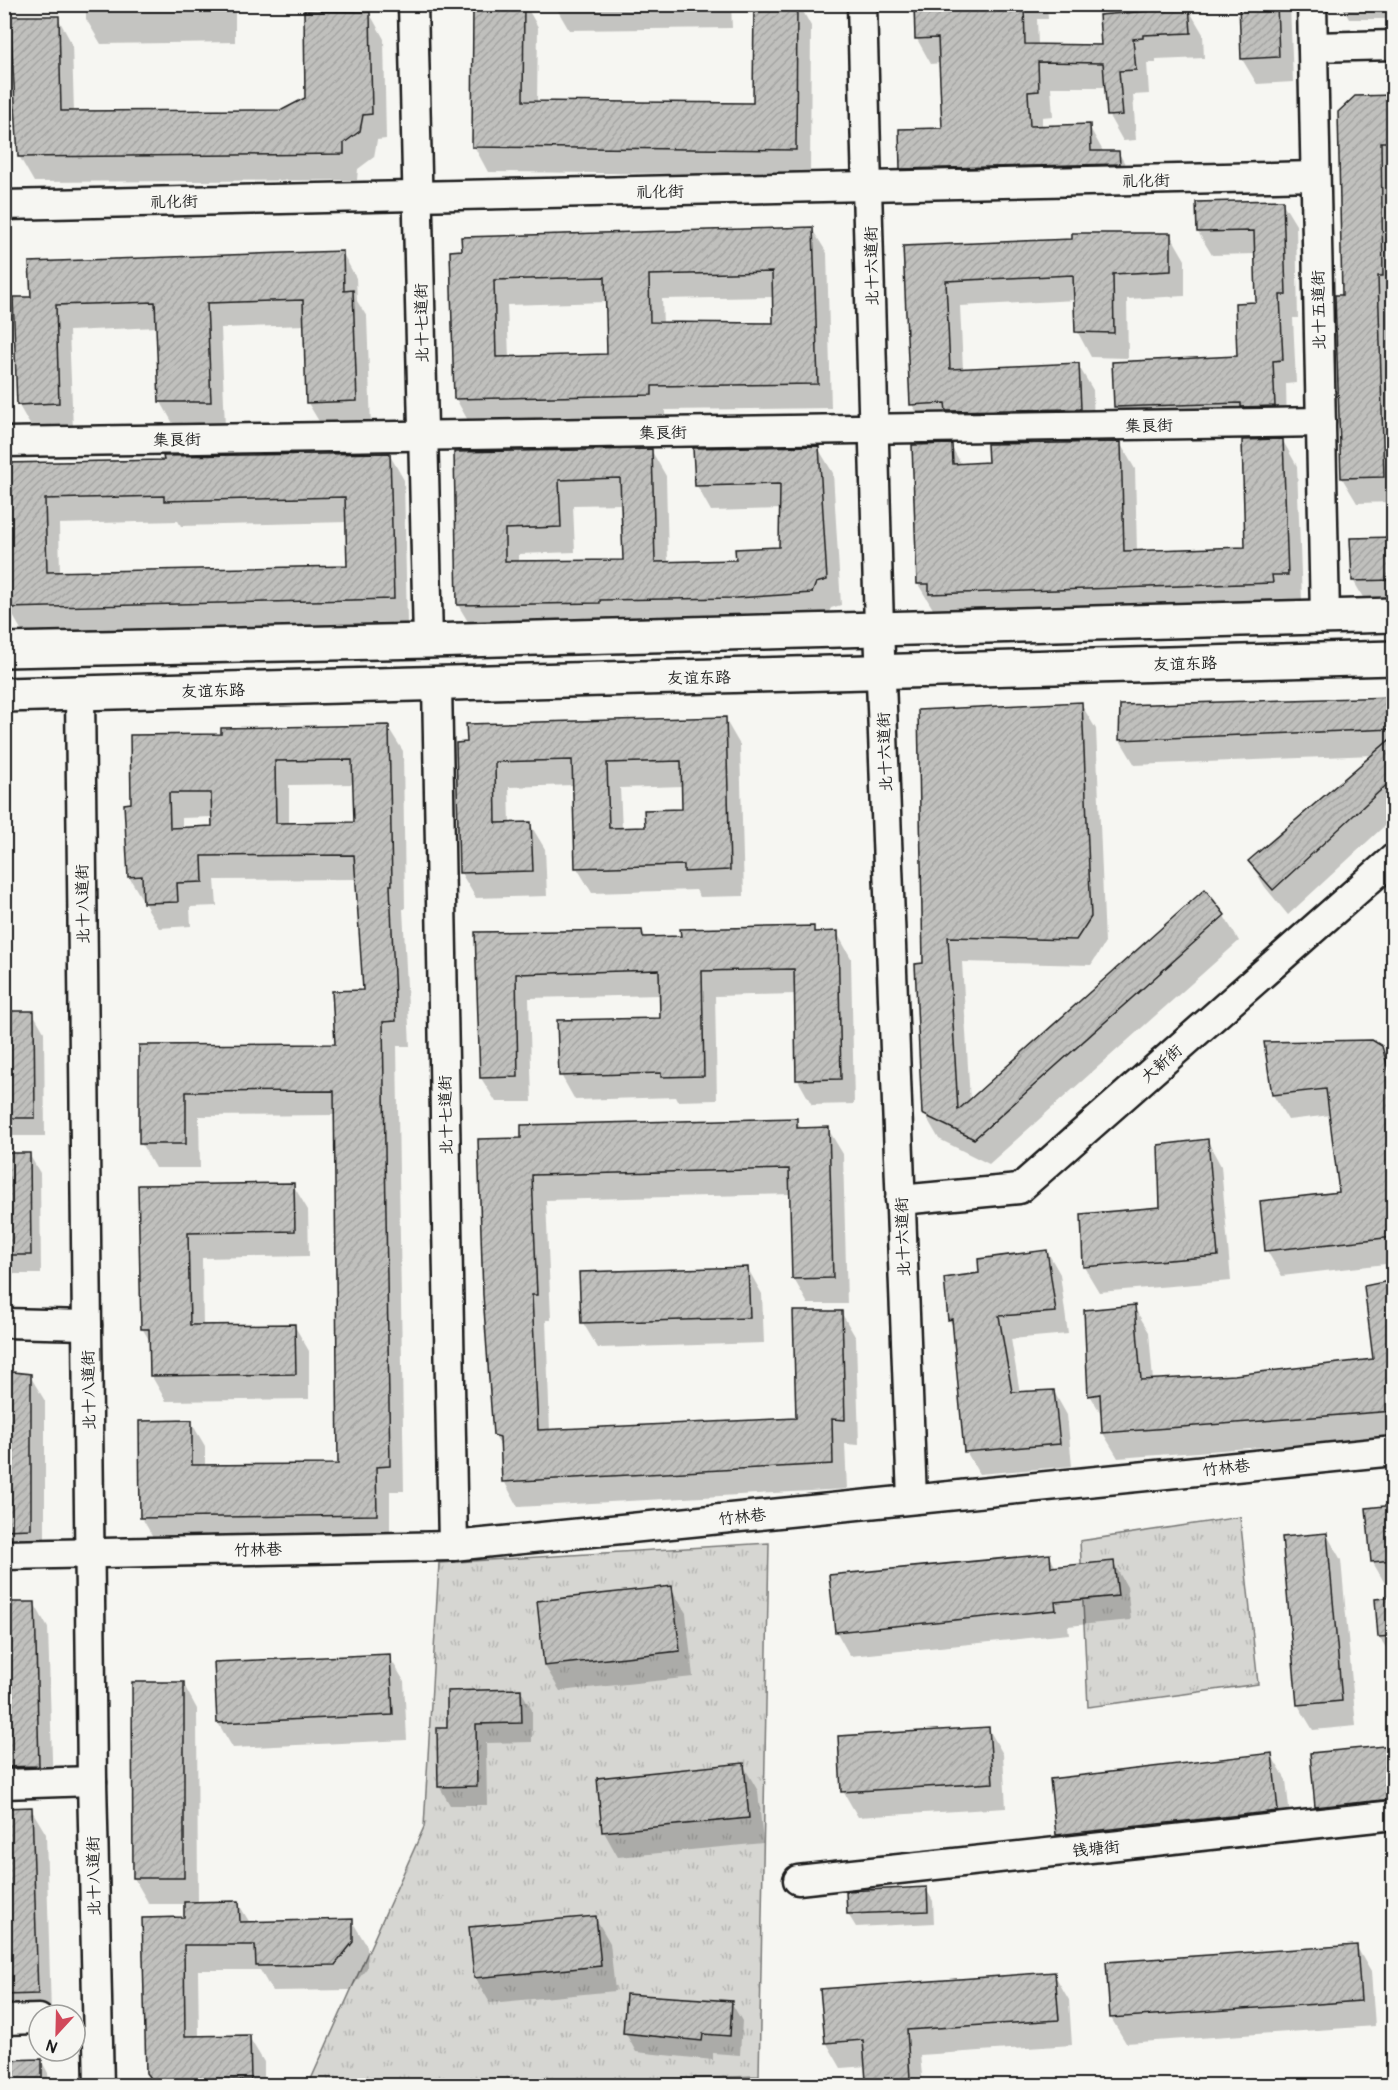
<svg xmlns="http://www.w3.org/2000/svg" width="1398" height="2090" font-family="Pangolin,'LXGW WenKai TC',sans-serif">
  <defs>
    <pattern id="grass-tufts" width="24" height="20" patternUnits="userSpaceOnUse" patternTransform="scale(1.5)"><rect width="24" height="20" fill="#d6d6d2"/><path d="M3 7l-1-3M5 7V3M7 7l1-3M15 17l-1-3M17 17v-4M19 17l1-3" fill="none" stroke="#b7b7b4"/></pattern>
    <pattern id="building-hatch" width="6" height="6" patternUnits="userSpaceOnUse" patternTransform="scale(1.5)"><rect width="6" height="6" fill="#c0c0bd"/><path d="M-1 1l2-2M0 6l6-6M5 7l2-2" fill="none" stroke="#a4a4a2"/></pattern>
  </defs>
  <rect width="100%" height="100%" fill="#f6f6f2"/>
  <filter id="ink" filterUnits="userSpaceOnUse"><feTurbulence type="fractalNoise" baseFrequency=".0167" numOctaves="2"/><feDisplacementMap in="SourceGraphic" scale="12" xChannelSelector="R" yChannelSelector="G"/><feConvolveMatrix kernelMatrix="1 2 1 2 8 2 1 2 1" color-interpolation-filters="sRGB"/></filter>
  <g filter="url(#ink)">
    <g fill="url(#grass-tufts)" stroke="#797977" stroke-width="1.5">
      <polygon points="1240,1517 1258,1684 1088,1707 1080,1541"/>
      <polygon points="769,1543 759,2076 513,2085 308,2086 424,1827 439,1563"/>
    </g>
    <g fill="#0003" fill-rule="evenodd">
      <polygon points="86,4 235,4 235,42 101,44 86,19"/>
      <polygon points="475,4 525,4 538,27 537,103 754,105 755,4 799,4 811,26 810,175 488,172 474,146"/>
      <polygon points="554,4 731,4 732,28 569,30"/>
      <polygon points="915,4 1047,4 1048,19 1037,19 1038,45 1103,46 1189,10 1203,34 1204,58 1156,60 1156,63 1147,63 1149,94 1133,95 1136,140 1123,141 1109,116 1106,87 1051,87 1053,116 1042,117 1042,127 1089,126 1104,153 1118,152 1133,177 916,193 901,168 943,130 940,63 931,64 917,39"/>
      <polygon points="1101,4 1192,4 1103,8"/>
      <polygon points="1240,4 1290,4 1293,82 1257,84 1242,59"/>
      <polygon points="1341,4 1394,4 1394,19 1349,19"/>
      <polygon points="370,14 384,39 386,139 377,140 374,157 358,169 357,180 34,182 19,156 58,18 72,44 74,113 282,112 307,99"/>
      <polygon points="1394,97 1394,502 1357,503 1342,478 1343,296 1340,113"/>
      <polygon points="1282,202 1296,225 1298,318 1293,318 1296,383 1286,384 1287,429 1129,430 1115,406 1238,358 1257,304 1256,254 1212,255 1198,232"/>
      <path d="M812,229L827,253L831,408L665,410V420L470,424L456,399L452,252ZM774,297L775,324H663L662,299ZM607,302L609,356L509,358L507,305Z"/>
      <polygon points="1170,234 1185,260 1185,296 1127,299 1128,358 1091,357 1077,331 1076,300 960,306 963,370 1078,365 1093,390 1094,434 927,430 912,404 905,247"/>
      <polygon points="342,252 356,278 357,301 367,317 371,427 323,428 308,403 305,325 221,328 225,427 175,427 161,402 157,327 69,331 73,429 33,430 18,404 32,298"/>
      <polygon points="1283,441 1297,466 1302,600 1286,600 1286,608 945,619 940,609 933,609 918,584 951,446 962,465 990,463 1120,443 1135,469 1137,552 1247,549"/>
      <path d="M818,448L833,473L841,605L831,608L826,618L473,630L458,605L456,453L651,450L666,476L668,563L737,561L781,548V509L711,511L697,486ZM622,504L624,561L519,563V554L575,552L573,505Z"/>
      <path d="M389,454L404,480L407,624L23,633L8,607L5,465ZM178,521L181,526L348,522L349,567L60,573L59,524Z"/>
      <polygon points="1394,538 1394,605 1368,606 1353,580"/>
      <polygon points="1394,699 1394,817 1288,915 1265,887 1250,862 1373,755 1135,765 1120,740"/>
      <polygon points="1081,704 1096,729 1105,943 1091,965 962,962 970,1102 1205,892 1224,916 1239,941 989,1164 939,1139 924,1113 925,964"/>
      <path d="M725,719L740,745L744,896L700,897L696,890L592,893L577,868L574,785L509,787L510,824H530L545,849L547,896L476,898L461,873L457,744ZM683,786L684,810L646,829H622L620,788Z"/>
      <path d="M388,727L403,751L405,909H403L410,1046H397L404,1491H390V1540L156,1542L142,1518L191,1422L205,1446V1467L340,1465L336,1115L199,1116L200,1168H155L141,1143L140,1046L336,1045L365,991L357,879L215,880L217,906L190,907L191,926L159,928L129,877L133,805L222,735ZM354,784L355,824H289V785ZM213,817V828L182,829V818Z"/>
      <polygon points="813,928 816,933 837,933 851,958 854,1104 812,1105 798,1080 796,994 715,996 717,1100 677,1101 675,1097 575,1100 561,1075 661,1019 661,995 529,998 532,1102 496,1102 481,1078 476,934 642,931 646,938"/>
      <polygon points="4,1013 33,1013 44,1032 45,1136 4,1136"/>
      <polygon points="1381,1047 1394,1069 1394,1263 1282,1276 1267,1251 1341,1193 1331,1115 1288,1120 1273,1095"/>
      <polygon points="796,1120 802,1129 828,1129 843,1154 847,1304 808,1304 794,1279 791,1194 546,1200 551,1320 546,1320 550,1431 798,1419 841,1312 856,1338 859,1445 845,1444 847,1489 518,1507 504,1481 502,1448 494,1435 480,1141"/>
      <polygon points="1207,1140 1221,1166 1231,1281 1099,1292 1084,1267 1083,1216 1162,1208"/>
      <polygon points="4,1154 29,1154 40,1173 41,1274 4,1274"/>
      <polygon points="293,1185 308,1210 309,1256 202,1258 203,1327 294,1325 309,1351 309,1399 166,1401 151,1375 151,1343 142,1328 140,1187"/>
      <polygon points="1047,1251 1060,1274 1068,1334 1011,1339 1020,1393 1054,1392 1067,1415 1072,1466 979,1474 966,1451 954,1328 949,1319 981,1274"/>
      <polygon points="748,1269 762,1294 764,1343 598,1348 583,1323"/>
      <polygon points="1394,1282 1394,1437 1118,1458 1103,1433 1103,1417 1090,1395 1134,1307 1149,1332 1153,1381 1234,1376 1375,1361"/>
      <polygon points="4,1366 9,1366 14,1374 30,1376 45,1401 45,1554 4,1555"/>
      <polygon points="1394,1507 1394,1586 1387,1587 1372,1561"/>
      <polygon points="1327,1535 1341,1560 1356,1726 1313,1730 1298,1705"/>
      <polygon points="1049,1555 1056,1568 1113,1562 1127,1587 1131,1620 1068,1626 1069,1634 850,1656 836,1631"/>
      <polygon points="671,1588 686,1613 693,1677 560,1691 545,1666 538,1602"/>
      <polygon points="1394,1599 1394,1649 1387,1649 1379,1637"/>
      <polygon points="34,1603 48,1628 53,1791 4,1793 4,1604"/>
      <polygon points="389,1656 404,1681 407,1740 233,1748 218,1723"/>
      <polygon points="133,1683 183,1683 197,1709 198,1903 238,1903 250,1923 352,1921 367,1946 367,1968 350,1990 272,1991 260,1970 198,1970 199,2037 249,2037 264,2062 264,2086 155,2086 148,2072 186,1918 185,1904 149,1904 134,1878"/>
      <polygon points="521,1691 532,1710 532,1742 486,1743 487,1805 450,1805 439,1786 449,1729"/>
      <polygon points="988,1728 1003,1754 1006,1808 858,1817 843,1791"/>
      <polygon points="1394,1747 1394,1826 1331,1832 1316,1807"/>
      <polygon points="1271,1755 1286,1780 1292,1836 1072,1860 1057,1835"/>
      <polygon points="743,1765 758,1791 763,1843 618,1857 604,1832"/>
      <polygon points="4,1809 31,1809 46,1834 51,2015 4,2020"/>
      <polygon points="926,1889 933,1901 934,1923 856,1927 848,1914 847,1893"/>
      <polygon points="595,1917 610,1943 615,1991 490,2003 475,1977"/>
      <polygon points="1356,1946 1371,1972 1375,2026 1126,2043 1111,2018 1107,1963"/>
      <polygon points="1054,1974 1069,2000 1072,2045 920,2055 923,2086 871,2086 867,2066 841,2068 826,2042"/>
      <polygon points="731,2002 742,2021 740,2055 713,2053 713,2060 636,2052 625,2032"/>
      <polygon points="41,2060 48,2073 49,2086 6,2086 4,2061"/>
    </g>
    <g fill="url(#building-hatch)" stroke="#1c1c1c" stroke-width="1.5" fill-rule="evenodd">
      <polygon points="473,4 524,4 523,101 753,103 754,4 797,4 796,150 472,147"/>
      <polygon points="914,4 1024,4 1025,44 1101,45 1099,15 1149,11 1149,4 1189,4 1191,33 1143,35 1143,38 1133,39 1136,70 1119,71 1123,115 1107,116 1103,63 1038,62 1039,91 1028,92 1030,126 1090,124 1091,151 1119,151 1120,164 900,169 899,129 942,128 938,38 915,39"/>
      <polygon points="1239,4 1277,4 1279,57 1241,59"/>
      <polygon points="304,11 370,12 372,114 363,115 360,131 344,143 344,154 18,157 10,16 59,16 61,111 282,110 305,98"/>
      <polygon points="1394,95 1394,142 1381,142 1383,276 1378,276 1384,477 1341,478 1335,295 1342,295 1338,112 1355,96"/>
      <polygon points="1283,200 1286,295 1280,295 1283,360 1273,361 1275,406 1241,407 1241,403 1114,407 1112,362 1237,356 1235,303 1256,302 1254,231 1197,232 1196,202"/>
      <path d="M813,227L818,384L652,386V395L454,399L450,251L462,250L461,237ZM772,272L773,323L650,322L649,275ZM605,277L607,354L496,357L494,280Z"/>
      <polygon points="1072,233 1171,233 1171,271 1113,274 1114,333 1075,332 1073,275 946,281 950,369 1079,363 1081,409 946,411 945,403 910,405 903,246 1072,239"/>
      <polygon points="343,251 344,291 353,290 357,401 306,403 303,300 207,303 211,402 159,402 155,302 56,305 59,403 17,405 13,297 31,297 29,262"/>
      <polygon points="1283,439 1288,575 1272,575 1273,583 929,594 929,584 917,584 912,445 952,444 953,464 988,462 987,444 1121,442 1124,551 1245,547 1242,440"/>
      <path d="M819,446L827,580L816,583L812,593L737,598L600,600V603L457,605L454,452L652,449L655,562L736,560L735,549L779,547L780,484L695,486L693,448ZM620,478L623,560L505,561V529L561,527L559,480Z"/>
      <path d="M390,453L394,599L7,608L4,463L164,460L163,456ZM164,496V501L345,497L347,566L47,572L45,499Z"/>
      <polygon points="1394,537 1394,580 1352,581 1350,538"/>
      <polygon points="1394,697 1394,729 1119,740 1120,705"/>
      <polygon points="1082,702 1091,917 1076,940 948,937 958,1110 1205,889 1225,915 974,1139 922,1114 915,964 923,963 918,710"/>
      <path d="M726,717L730,870L684,872V865L575,868L572,760L495,762L496,823L531,822L533,871L459,873L456,743L467,742L466,724ZM681,761L682,809L644,810L645,827L609,828L607,763Z"/>
      <path d="M389,725L392,885H390L396,1021L383,1022L390,1466L376,1467L377,1515L140,1518L139,1421L192,1420V1465L338,1464L334,1091L186,1092V1144H139V1045L335,1044L332,991L363,990L354,855L202,856L203,882L177,883L178,902L143,903L142,876L128,877L124,804L131,803L130,735L221,734V728ZM352,760L354,822L276,823L275,761ZM169,793H211L212,826L170,828Z"/>
      <polygon points="1394,736 1394,778 1273,890 1248,861"/>
      <polygon points="814,926 814,932 838,931 841,1079 796,1080 794,969 702,971 704,1076 661,1077 661,1073 559,1076 557,1020 660,1018 659,970 516,974 518,1077 480,1078 475,932 642,930 643,937 681,936 680,929"/>
      <polygon points="4,1011 34,1011 35,1118 4,1118"/>
      <polygon points="1372,1040 1382,1046 1394,1089 1394,1237 1265,1251 1260,1201 1339,1192 1326,1089 1272,1095 1264,1042"/>
      <polygon points="797,1118 797,1128 829,1127 833,1278 792,1279 789,1169 532,1175 537,1295 532,1295 538,1430 796,1418 793,1311 842,1311 845,1420 832,1419 833,1464 502,1482 500,1437 493,1435 483,1295 478,1139 521,1138 521,1125"/>
      <polygon points="1208,1139 1218,1256 1083,1267 1081,1214 1160,1207 1158,1145"/>
      <polygon points="4,1153 30,1153 31,1255 4,1255"/>
      <polygon points="294,1183 295,1231 188,1233 190,1325 295,1324 296,1374 150,1376 149,1329 141,1329 138,1185"/>
      <polygon points="1047,1250 1056,1312 999,1316 1012,1392 1054,1390 1060,1444 964,1452 952,1319 948,1320 944,1278 979,1273 978,1259"/>
      <polygon points="748,1267 750,1318 581,1323 579,1272"/>
      <polygon points="1394,1280 1394,1411 1102,1433 1100,1394 1088,1396 1084,1310 1135,1305 1141,1380 1234,1375 1373,1359 1364,1286"/>
      <polygon points="4,1371 31,1374 31,1529 4,1530"/>
      <polygon points="1394,1505 1394,1560 1371,1562 1366,1508"/>
      <polygon points="1327,1533 1342,1701 1297,1705 1282,1537"/>
      <polygon points="1050,1554 1051,1567 1114,1561 1118,1596 1055,1602 1056,1610 835,1632 829,1575"/>
      <polygon points="672,1586 680,1651 544,1666 537,1601"/>
      <polygon points="1394,1597 1394,1636 1378,1637 1375,1599"/>
      <polygon points="4,1602 35,1602 39,1766 4,1767"/>
      <polygon points="390,1654 393,1715 217,1723 214,1662"/>
      <polygon points="132,1682 184,1682 184,1878 133,1878"/>
      <polygon points="521,1689 522,1723 476,1724 477,1786 438,1787 437,1728 447,1728 447,1691"/>
      <polygon points="989,1727 993,1783 841,1792 838,1736"/>
      <polygon points="1394,1745 1394,1799 1315,1807 1310,1753"/>
      <polygon points="1272,1753 1278,1811 1056,1835 1050,1779"/>
      <polygon points="744,1763 749,1818 602,1832 597,1778"/>
      <polygon points="32,1807 38,1994 4,1995 4,1808"/>
      <polygon points="927,1887 928,1911 847,1914 846,1891"/>
      <polygon points="239,1901 240,1922 353,1919 353,1942 335,1965 256,1966 255,1945 184,1945 185,2036 250,2035 251,2080 152,2081 146,2073 142,1918 184,1917 184,1902"/>
      <polygon points="596,1916 601,1966 474,1978 469,1927"/>
      <polygon points="1357,1945 1361,2001 1110,2018 1106,1962"/>
      <polygon points="1055,1972 1059,2020 907,2030 910,2078 866,2081 863,2040 825,2043 820,1989"/>
      <polygon points="626,1994 732,2001 730,2036 703,2034 702,2041 623,2033"/>
      <polygon points="42,2059 42,2080 4,2081 4,2060"/>
    </g>
    <g fill="none" stroke-linecap="round" stroke-linejoin="round">
      <defs>
        <g id="tertiary">
          <polyline points="413,4 428,641"/>
          <polyline points="862,4 879,628 912,1499"/>
          <polyline points="1312,4 1325,616"/>
          <polyline points="1313,47 1394,45"/>
          <polyline points="4,205 1315,176"/>
          <polyline points="4,442 1321,422"/>
          <polyline points="437,684 453,1546"/>
          <polyline points="80,694 92,1781 99,2086"/>
          <polyline points="900,1200 1019,1189 1394,858"/>
          <polyline points="4,1323 87,1325"/>
          <polyline points="4,1555 453,1546 1394,1451"/>
          <polyline points="4,1784 92,1781"/>
          <polyline points="798,1880 1394,1815"/>
          <polyline points="4,2020 39,2019"/>
        </g>
        <g id="trunk">
          <polyline points="4,650 428,641 1394,615"/>
          <polyline points="4,695 1394,658"/>
        </g>
      </defs>
      <use href="#tertiary" stroke="#1c1c1c" stroke-width="33"/>
      <use href="#trunk" stroke="#1c1c1c" stroke-width="38"/>
      <use href="#tertiary" stroke="#f6f6f2" stroke-width="28"/>
      <use href="#trunk" stroke="#f6f6f2" stroke-width="33"/>
    </g>
  </g>
  <g text-anchor="middle" stroke-width="6" stroke-linejoin="round" paint-order="stroke">
    <g font-size="16" fill="#1c1c1c" stroke="#f6f6f2">
      <text transform="translate(1146 180) rotate(-1)" y="6">礼化街</text>
      <text transform="translate(660 191) rotate(-1)" y="6">礼化街</text>
      <text transform="translate(174 201) rotate(-1)" y="6">礼化街</text>
      <text transform="translate(871 266) rotate(-91)" y="6">北十六道街</text>
      <text transform="translate(1318 310) rotate(-91)" y="6">北十五道街</text>
      <text transform="translate(421 323) rotate(-91)" y="6">北十七道街</text>
      <text transform="translate(1149 425) rotate(-1)" y="6">集良街</text>
      <text transform="translate(663 432) rotate(-1)" y="6">集良街</text>
      <text transform="translate(177 439) rotate(-1)" y="6">集良街</text>
      <text transform="translate(1185 663) rotate(-2)" y="6">友谊东路</text>
      <text transform="translate(699 677) rotate(-1)" y="6">友谊东路</text>
      <text transform="translate(213 690) rotate(-2)" y="6">友谊东路</text>
      <text transform="translate(884 752) rotate(-92)" y="6">北十六道街</text>
      <text transform="translate(82 904) rotate(-91)" y="6">北十八道街</text>
      <text transform="translate(1161 1063) rotate(-41)" y="6">大新街</text>
      <text transform="translate(445 1115) rotate(-91)" y="6">北十七道街</text>
      <text transform="translate(902 1237) rotate(-92)" y="6">北十六道街</text>
      <text transform="translate(88 1390) rotate(-91)" y="6">北十八道街</text>
      <text transform="translate(1226 1467) rotate(-6)" y="6">竹林巷</text>
      <text transform="translate(742 1516) rotate(-6)" y="6">竹林巷</text>
      <text transform="translate(258 1549) rotate(-1)" y="6">竹林巷</text>
      <text transform="translate(1096 1848) rotate(-6)" y="6">钱塘街</text>
      <text transform="translate(93 1876) rotate(-91)" y="6">北十八道街</text>
    </g>
  </g>
  <rect width="1398" height="2090" fill="none" stroke="#f6f6f2" stroke-width="24"/>
  <rect x="12" y="12" width="1374" height="2066" fill="none" stroke="#1c1c1c" stroke-width="2" filter="url(#ink)"/>
  <g transform="translate(57 2033) rotate(202)"><circle r="28" fill="#f6f6f2" stroke="#9f9f9c" stroke-width="1.5"/>
  <path d="M0-4.5L10 22L0 15L-10 22Z" fill="#d1495b"/>
  <text y="-9" font-size="16" font-weight="bold" text-anchor="middle" fill="#1c1c1c">N</text>
  </g>
</svg>
